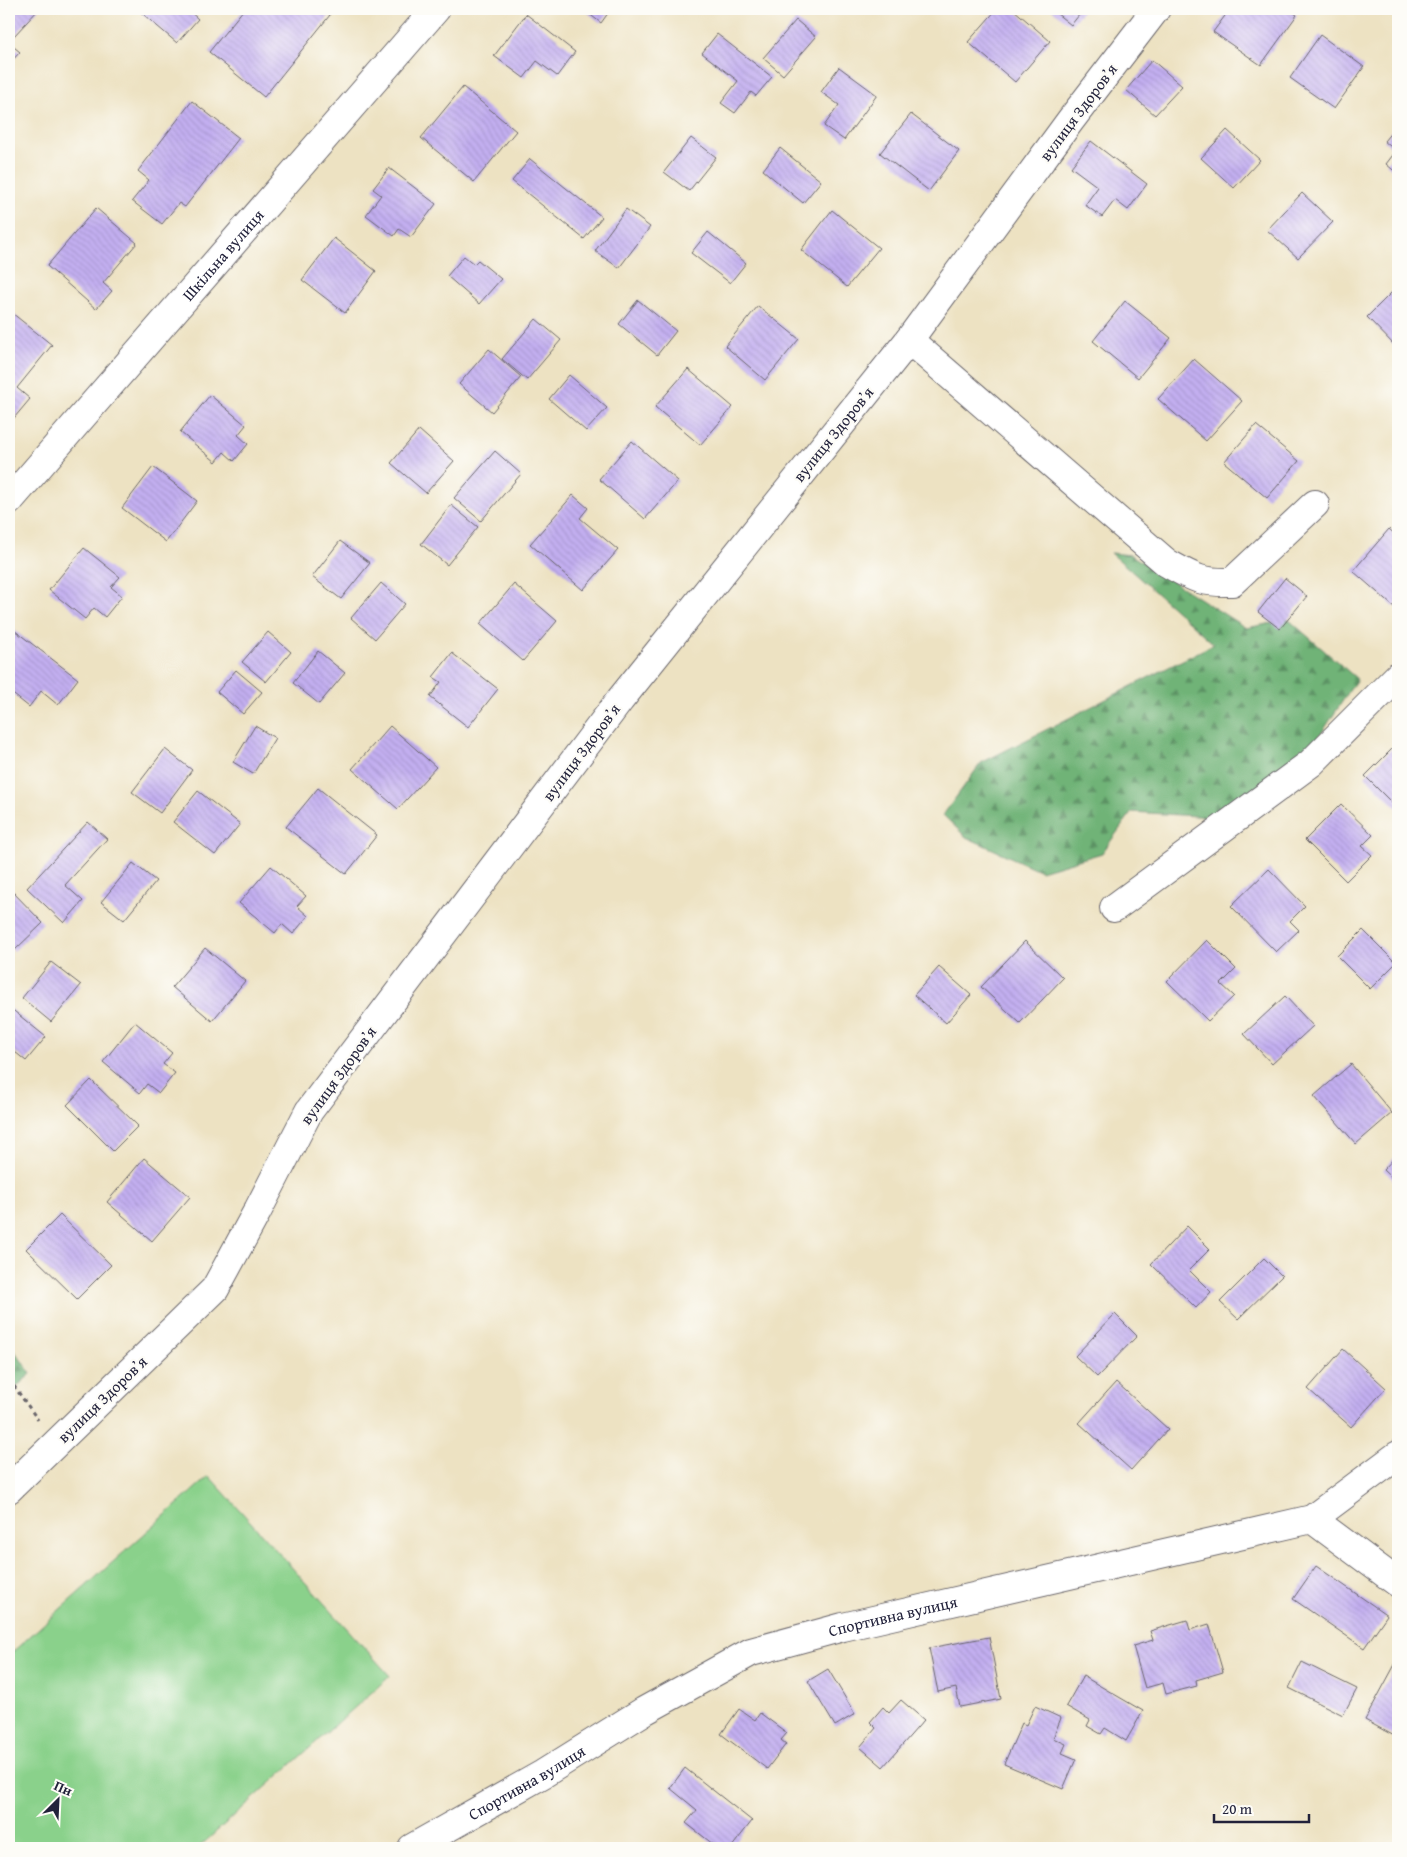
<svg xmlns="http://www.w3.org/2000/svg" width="1407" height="1857" font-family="'Gentium Book Plus',serif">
  <defs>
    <pattern id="forest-firs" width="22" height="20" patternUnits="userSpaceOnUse" patternTransform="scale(1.25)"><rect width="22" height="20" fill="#6fb377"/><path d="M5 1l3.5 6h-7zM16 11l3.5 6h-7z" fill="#5b9163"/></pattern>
    <pattern id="building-back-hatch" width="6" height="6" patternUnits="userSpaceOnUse" patternTransform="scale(1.25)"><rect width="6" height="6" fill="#c3aff0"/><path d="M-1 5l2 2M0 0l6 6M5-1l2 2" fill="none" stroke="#a796cf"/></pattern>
  </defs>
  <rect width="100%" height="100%" fill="#fdfcf7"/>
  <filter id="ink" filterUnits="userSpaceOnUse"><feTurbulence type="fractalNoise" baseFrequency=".02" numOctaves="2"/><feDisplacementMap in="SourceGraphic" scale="10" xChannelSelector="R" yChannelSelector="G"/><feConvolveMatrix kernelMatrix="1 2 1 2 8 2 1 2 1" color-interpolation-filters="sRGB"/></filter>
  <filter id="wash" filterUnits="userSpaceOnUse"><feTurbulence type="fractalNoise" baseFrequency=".0096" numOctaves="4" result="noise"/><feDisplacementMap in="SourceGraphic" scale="20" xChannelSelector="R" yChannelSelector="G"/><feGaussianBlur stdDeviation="1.12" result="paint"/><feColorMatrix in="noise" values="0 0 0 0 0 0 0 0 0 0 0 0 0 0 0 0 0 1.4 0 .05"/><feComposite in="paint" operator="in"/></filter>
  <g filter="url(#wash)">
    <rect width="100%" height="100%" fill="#ede2c2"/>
    <g fill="url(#forest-firs)" stroke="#486a59">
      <polygon points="1111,553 1131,555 1246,628 1289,620 1357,679 1306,757 1228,818 1132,812 1102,853 1041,871 966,837 943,815 981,763 1214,644"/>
      <polygon points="9,1343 31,1374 9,1393"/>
    </g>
    <polygon fill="#8ad18b" stroke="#567a63" points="209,1476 390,1676 198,1848 9,1848 9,1655"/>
    <g id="blocks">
      <g fill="url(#building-back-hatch)">
        <polygon points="9,9 39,9 13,37 9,33"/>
        <polygon points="137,9 187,9 198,19 177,43"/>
        <polygon points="244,9 322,9 330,15 264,97 209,52"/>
        <polygon points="583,9 611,9 601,23"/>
        <polygon points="997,9 1013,9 1050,41 1015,82 968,42"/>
        <polygon points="1051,9 1084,9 1071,25"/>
        <polygon points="1230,9 1288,9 1297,15 1261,65 1213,32"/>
        <polygon points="526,14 575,52 557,76 537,61 524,78 494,56"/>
        <polygon points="796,20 816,37 783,75 763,58"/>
        <polygon points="717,34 772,77 756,96 751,92 735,113 721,103 738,81 702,53"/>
        <polygon points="1320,35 1364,67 1334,109 1290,78"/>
        <polygon points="9,43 20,52 9,64"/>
        <polygon points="1152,60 1182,86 1155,115 1126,90"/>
        <polygon points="839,67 877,95 844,140 824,126 839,105 821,92"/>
        <polygon points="463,87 516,131 474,182 421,138"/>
        <polygon points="192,101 239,138 185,207 179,203 162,224 132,201 149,180 138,171"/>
        <polygon points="911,114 959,151 929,191 880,153"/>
        <polygon points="1398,124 1398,174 1386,164 1396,151 1384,141"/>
        <polygon points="1227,130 1260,160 1234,188 1201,158"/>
        <polygon points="691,138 716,157 689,191 664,172"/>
        <polygon points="1091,141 1147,184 1128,210 1115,200 1102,217 1085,205 1098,187 1071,167"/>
        <polygon points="780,148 821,181 803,203 763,170"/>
        <polygon points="530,159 602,217 584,239 512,181"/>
        <polygon points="389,168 436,204 411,237 399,229 394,236 366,215 381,195 373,189"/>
        <polygon points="1302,193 1333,222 1298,258 1267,230"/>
        <polygon points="96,208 137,243 103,283 112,291 96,309 47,266"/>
        <polygon points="626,209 650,227 619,268 595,251"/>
        <polygon points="832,210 879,248 847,287 801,250"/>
        <polygon points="708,232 746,263 730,283 691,253"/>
        <polygon points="334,238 376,271 345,313 302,280"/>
        <polygon points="464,256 474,264 478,260 501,279 479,304 447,276"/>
        <polygon points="1398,286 1398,347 1397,348 1367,317"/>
        <polygon points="638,300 676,331 657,355 619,324"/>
        <polygon points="1125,301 1171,338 1138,378 1093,341"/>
        <polygon points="758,306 799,339 765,380 725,346"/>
        <polygon points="12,313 52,345 17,388 30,399 9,424 9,318"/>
        <polygon points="536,319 561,340 527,380 502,359"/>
        <polygon points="489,349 521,377 492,412 459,384"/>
        <polygon points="1194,359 1242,401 1206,441 1158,399"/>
        <polygon points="688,369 733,407 700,445 655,407"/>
        <polygon points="569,375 607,408 586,431 549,399"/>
        <polygon points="210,395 246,425 238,435 248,444 234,461 224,452 216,462 180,432"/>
        <polygon points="1256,425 1299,461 1267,498 1224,462"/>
        <polygon points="419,430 454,461 426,493 391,463"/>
        <polygon points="632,441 678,481 645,519 599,479"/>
        <polygon points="495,451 521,474 481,521 454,498"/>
        <polygon points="153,467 197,501 166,542 122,508"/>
        <polygon points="573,495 588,508 580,518 618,550 583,590 530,544"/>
        <polygon points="451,505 478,527 447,565 421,544"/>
        <polygon points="1389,529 1398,537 1398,602 1394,607 1353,571"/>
        <polygon points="340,541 370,563 341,599 312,577"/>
        <polygon points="84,548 120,577 111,587 122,596 105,617 94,608 85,619 49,590"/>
        <polygon points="1285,578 1307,596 1280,629 1258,612"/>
        <polygon points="381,583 405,604 375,639 351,618"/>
        <polygon points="514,584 557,621 523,661 480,624"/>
        <polygon points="14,630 78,679 58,705 41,691 29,707 9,691 9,637"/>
        <polygon points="268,632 291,652 266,682 242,662"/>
        <polygon points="318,651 345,673 319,704 293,683"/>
        <polygon points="452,653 498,689 468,727 430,697 441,682 433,677"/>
        <polygon points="236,670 262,692 243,714 217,692"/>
        <polygon points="255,726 275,738 253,774 233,762"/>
        <polygon points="390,726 436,767 398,809 352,769"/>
        <polygon points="1398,743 1398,809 1365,776"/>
        <polygon points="165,749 192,770 160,813 132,792"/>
        <polygon points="318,788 377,835 346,874 286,827"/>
        <polygon points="198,791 240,824 215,855 173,822"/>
        <polygon points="1341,804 1373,835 1362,846 1372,855 1346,881 1305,840"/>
        <polygon points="88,822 107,839 65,885 83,901 64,923 27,888"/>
        <polygon points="133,863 156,881 124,920 101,902"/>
        <polygon points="271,866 306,896 297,906 308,916 293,934 282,924 275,933 239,903"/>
        <polygon points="1269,869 1305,906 1290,921 1299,930 1276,952 1231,906"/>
        <polygon points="9,888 43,923 14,951 9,946"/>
        <polygon points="1363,930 1396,963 1370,989 1337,956"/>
        <polygon points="1207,940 1236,969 1221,984 1234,996 1208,1021 1167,981"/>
        <polygon points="1025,941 1063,978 1020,1023 981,987"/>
        <polygon points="205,948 245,981 212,1021 172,987"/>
        <polygon points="51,962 81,985 51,1022 22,998"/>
        <polygon points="939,967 971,995 946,1023 914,995"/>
        <polygon points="1285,996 1313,1026 1272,1064 1244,1034"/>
        <polygon points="9,1007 46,1037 26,1061 9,1047"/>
        <polygon points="135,1022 172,1053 163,1064 175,1073 159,1093 147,1084 140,1093 103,1062"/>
        <polygon points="1351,1064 1392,1113 1356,1144 1314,1096"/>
        <polygon points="91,1080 138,1126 113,1151 67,1105"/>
        <polygon points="1398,1154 1398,1184 1383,1170"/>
        <polygon points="144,1158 190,1197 152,1241 107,1202"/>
        <polygon points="60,1215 111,1265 77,1299 26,1249"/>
        <polygon points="1187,1226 1210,1249 1189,1270 1211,1292 1196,1308 1151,1264"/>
        <polygon points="1264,1258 1282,1276 1238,1319 1220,1302"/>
        <polygon points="1115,1314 1137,1336 1097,1377 1075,1356"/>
        <polygon points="1343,1349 1386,1388 1351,1427 1308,1389"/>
        <polygon points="1116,1382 1168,1429 1131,1470 1079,1423"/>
        <polygon points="1316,1566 1387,1615 1364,1648 1293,1599"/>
        <polygon points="1187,1620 1190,1630 1209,1624 1223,1672 1196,1680 1197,1686 1166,1694 1163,1683 1145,1688 1133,1646 1153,1640 1150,1631"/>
        <polygon points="989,1637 1001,1699 960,1707 956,1688 938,1692 929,1648"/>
        <polygon points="1398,1659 1398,1738 1365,1720"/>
        <polygon points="1302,1662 1357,1689 1343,1715 1289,1688"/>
        <polygon points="828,1669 855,1714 835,1726 808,1681"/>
        <polygon points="1083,1676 1143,1711 1126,1741 1105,1728 1101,1734 1087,1726 1090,1720 1066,1706"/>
        <polygon points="901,1700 924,1720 883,1767 860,1747 876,1728 870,1722 883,1707 889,1713"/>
        <polygon points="1035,1706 1061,1718 1053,1738 1066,1744 1062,1753 1076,1759 1063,1789 1004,1764 1022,1723 1026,1725"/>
        <polygon points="739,1709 755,1720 760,1713 787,1733 781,1740 786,1744 767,1769 721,1734"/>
        <polygon points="685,1768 752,1821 731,1848 718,1848 686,1823 697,1810 670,1788"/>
      </g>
    </g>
  </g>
  <g filter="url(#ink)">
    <use href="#blocks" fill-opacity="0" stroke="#69656a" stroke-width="1"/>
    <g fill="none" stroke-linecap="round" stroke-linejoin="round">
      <defs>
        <g id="minor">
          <path d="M909,340L1167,563C1194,578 1201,583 1232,582L1315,504"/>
          <path id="s1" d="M9,501L436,9"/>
          <polyline points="1114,908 1311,763 1398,676"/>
          <polyline points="9,1489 215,1289 258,1210 309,1111 620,700 909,340 1070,121 1156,9"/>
          <polyline points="1312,1519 1398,1583"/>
          <path id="s2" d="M412,1848L543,1774L644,1711L751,1652L843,1627L1312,1519L1398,1455"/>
        </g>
      </defs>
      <use href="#minor" stroke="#69656a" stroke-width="30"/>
      <polyline stroke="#69656a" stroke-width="3" stroke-dasharray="4 4" stroke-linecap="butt" points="9,1379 38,1420"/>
      <use href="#minor" stroke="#fff" stroke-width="28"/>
    </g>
  </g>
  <g text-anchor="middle" stroke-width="4.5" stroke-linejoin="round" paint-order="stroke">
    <g font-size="16" fill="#22223b" stroke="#fdfcf7">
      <text transform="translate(1078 112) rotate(-53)" y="6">вулиця Здоровʼя</text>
      <text dy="6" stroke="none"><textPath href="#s1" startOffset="326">Шкільна вулиця</textPath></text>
      <text transform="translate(833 434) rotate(-51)" y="6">вулиця Здоровʼя</text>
      <text transform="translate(581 752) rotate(-53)" y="6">вулиця Здоровʼя</text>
      <text transform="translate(338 1075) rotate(-54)" y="6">вулиця Здоровʼя</text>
      <text transform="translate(102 1399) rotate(-44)" y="6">вулиця Здоровʼя</text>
      <text dy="6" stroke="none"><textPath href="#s2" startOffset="538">Спортивна вулиця</textPath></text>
      <text dy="6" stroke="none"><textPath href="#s2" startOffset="132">Спортивна вулиця</textPath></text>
    </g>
  </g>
  <rect width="1407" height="1857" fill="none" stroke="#fdfcf7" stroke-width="30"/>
  <g transform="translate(58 1800) rotate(24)" stroke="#fdfcf7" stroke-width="4" paint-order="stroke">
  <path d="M0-4L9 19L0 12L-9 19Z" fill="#22223b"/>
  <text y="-8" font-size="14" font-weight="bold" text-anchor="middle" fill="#22223b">Пн</text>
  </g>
  <path d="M1214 1814v8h95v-8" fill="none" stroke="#22223b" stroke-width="2.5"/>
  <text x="1222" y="1814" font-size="15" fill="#22223b" stroke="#fdfcf7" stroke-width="4" paint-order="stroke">20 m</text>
</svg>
